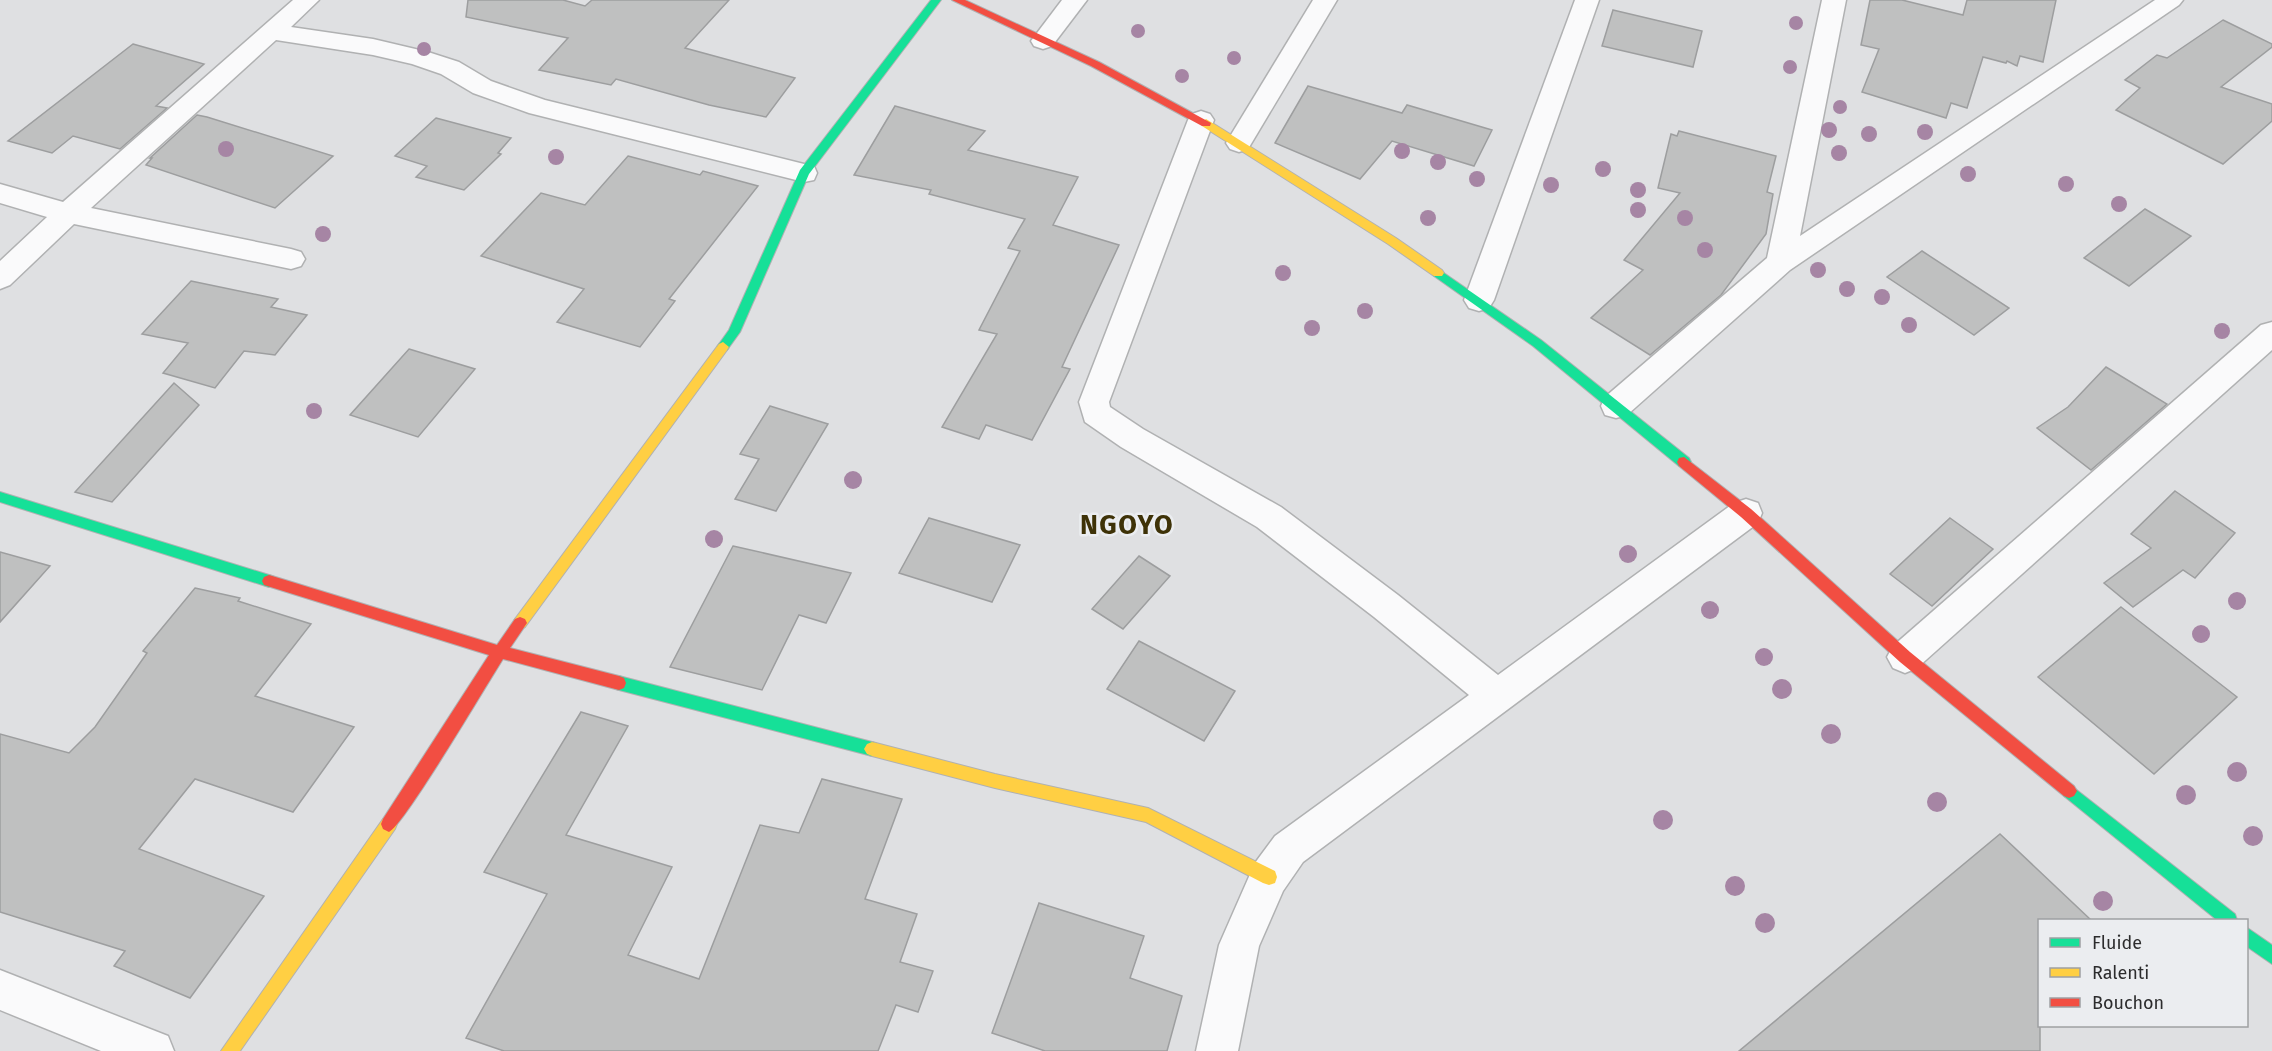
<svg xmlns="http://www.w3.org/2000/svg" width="2272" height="1051" font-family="'Fira Sans',sans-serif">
  <rect width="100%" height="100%" fill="#dfe0e2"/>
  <g fill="#bfc0c0" stroke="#9d9e9f" stroke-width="1.5">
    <polygon points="468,0 563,0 585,6 592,0 729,0 685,48 795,78 766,117 709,105 616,79 611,85 539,70 568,38 466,17"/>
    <polygon points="1870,0 1902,0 1963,15 1967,0 2056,0 2043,62 2020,56 2017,66 2007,61 2006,63 1983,57 1967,108 1951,103 1946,118 1862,92 1879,49 1861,45"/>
    <polygon points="1613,10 1702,31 1693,67 1602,46"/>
    <polygon points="2223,20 2272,44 2272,47 2221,87 2272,104 2272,121 2223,164 2116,110 2140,88 2125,80 2157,55 2167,58"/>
    <polygon points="133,44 204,64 156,106 167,108 120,149 73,136 52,153 8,141"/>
    <polygon points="1308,86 1402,113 1407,105 1492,130 1474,166 1392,141 1360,179 1275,143"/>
    <polygon points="895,106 985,131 968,150 1078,177 1053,225 1119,245 1062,367 1070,369 1032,440 986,425 979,439 942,427 997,334 979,330 1020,251 1008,248 1025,219 929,194 931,190 854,175"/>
    <polygon points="197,115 207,117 333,156 275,208 146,165 152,158 150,158"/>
    <polygon points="436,118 511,138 498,153 501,154 464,190 416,177 427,166 395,156"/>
    <polygon points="1679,131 1776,156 1767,192 1773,194 1766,234 1721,295 1650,355 1591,318 1643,270 1624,260 1680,193 1658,188 1671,134 1677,136"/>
    <polygon points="628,156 700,175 703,171 758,186 669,299 675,301 640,347 557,322 584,289 481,256 541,193 585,205"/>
    <polygon points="2145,209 2191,236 2129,286 2084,258"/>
    <polygon points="1922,251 2009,308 1974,335 1887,277"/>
    <polygon points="191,281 278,299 271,307 307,315 275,355 244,351 215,388 163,373 188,343 142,334"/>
    <polygon points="409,349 475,369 418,437 350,415"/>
    <polygon points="2106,367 2167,404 2091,470 2037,428 2068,407"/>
    <polygon points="174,383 199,405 112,502 75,492"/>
    <polygon points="770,406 828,424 776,511 735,499 759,459 740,454"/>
    <polygon points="2175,491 2235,533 2195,578 2183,570 2133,607 2104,583 2151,548 2131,534"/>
    <polygon points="929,518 1020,545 992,602 899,573"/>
    <polygon points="1950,518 1993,549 1932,606 1890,574"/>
    <polygon points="733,546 851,573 826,623 799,615 762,690 670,667"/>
    <polygon points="0,552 50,566 0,622"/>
    <polygon points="1139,556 1170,576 1123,629 1092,609"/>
    <polygon points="195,588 240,598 238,601 311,624 255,696 354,727 293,812 195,779 139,849 264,896 190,998 114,966 125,951 0,912 0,734 69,753 95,727 147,653 143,651"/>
    <polygon points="2121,607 2237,697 2154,774 2038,677"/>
    <polygon points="1139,641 1235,691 1204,741 1107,689"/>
    <polygon points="581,712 628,726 566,835 672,867 628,955 699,979 760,825 799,833 822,779 902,799 865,899 917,914 900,962 933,971 918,1012 896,1005 878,1051 504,1051 466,1038 547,894 484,872"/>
    <polygon points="2000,834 2092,921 2040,921 2040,1051 1739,1051"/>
    <polygon points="1039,903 1144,936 1130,978 1182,996 1167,1051 1045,1051 992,1033"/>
  </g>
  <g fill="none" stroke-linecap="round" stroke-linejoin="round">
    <defs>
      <g id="street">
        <polygon points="293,0 319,0 291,27 373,39 428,52 459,62 491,81 545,100 804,164 814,166 817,173 814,180 804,182 529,113 473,93 441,74 412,64 373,55 276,40 91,208 291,249 301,252 305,259 301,266 291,269 74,224 10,285 0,289 0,261 47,217 0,203 0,184 63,202"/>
        <polygon points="1062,0 1087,0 1052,46 1043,49 1034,46 1031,41"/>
        <polygon points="1313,0 1337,0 1248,149 1239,152 1230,149 1226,143"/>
        <polygon points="1575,0 1599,0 1494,300 1489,308 1479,311 1469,308 1464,300"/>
        <polygon points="1822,0 1846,0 1800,236 2155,0 2183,0 2179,5 1790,270 1627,415 1616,418 1605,415 1601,406 1605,397 1767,258"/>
        <polygon points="1201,111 1210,114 1214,120 1109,402 1110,407 1143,429 1281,507 1398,595 1498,675 1734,503 1746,499 1758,503 1762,513 1758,523 1303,862 1283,891 1259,946 1238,1051 1196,1051 1219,945 1255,863 1275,836 1469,695 1374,617 1257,527 1121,447 1085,422 1079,402 1188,120 1192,114"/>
        <polygon points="2272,322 2272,350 1917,668 1905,673 1893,668 1887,657 1893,646 2261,325"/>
        <polygon points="0,970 168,1036 174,1051 101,1051 0,1010"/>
      </g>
      <g id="fast">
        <polygon points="931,0 941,0 809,174 740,332 727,350 719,350 717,347 729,330 800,170"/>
        <polygon points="1438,269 1541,340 1689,458 1691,462 1689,466 1679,466 1533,346 1434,276 1432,273"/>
        <polygon points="0,492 269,575 274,577 276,581 274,585 269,587 0,502"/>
        <polygon points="619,676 872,742 877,744 880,749 877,754 872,756 619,690 614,688 612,683 614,678"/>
        <polygon points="2069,784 2235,914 2237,920 2217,920 2064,796 2061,791 2064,786"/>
        <polygon points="2246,927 2272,945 2272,964 2246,946"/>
      </g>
      <g id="slow">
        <polygon points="1206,119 1396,238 1442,270 1444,273 1442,276 1434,276 1388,244 1202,126 1201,123"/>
        <polygon points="723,342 729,347 727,350 525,627 520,629 515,627 513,623 515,619 719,344"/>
        <polygon points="872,742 995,774 1148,808 1275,871 1277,877 1275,883 1269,885 1263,883 1146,822 995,788 872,756 867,754 864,749 867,744"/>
        <polygon points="389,816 395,819 397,824 395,829 240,1051 221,1051 383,819"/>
      </g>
      <g id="jam">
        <polygon points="952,0 965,0 1099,62 1211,123 1210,126 1202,126 1091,66"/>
        <polygon points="1684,457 1751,509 1910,652 2074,786 2077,791 2074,796 2069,798 2064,796 1900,662 1741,517 1679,466 1677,462 1679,458"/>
        <path d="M269,575L497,645L515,619L520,617L525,619L527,623L510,648L619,676L624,678L626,683L624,688L619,690L503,659C487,684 404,825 389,832L383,829L381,824L383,819L489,655L264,585L262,581L264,577Z"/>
      </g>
    </defs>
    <use href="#street" stroke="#b0b1b2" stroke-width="3"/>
    <use href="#fast" stroke="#b0b1b2" stroke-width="2"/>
    <use href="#slow" stroke="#b0b1b2" stroke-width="2"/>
    <use href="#jam" stroke="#b0b1b2" stroke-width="2"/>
    <use href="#street" fill="#fafafb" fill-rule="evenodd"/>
    <use href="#fast" fill="#16e098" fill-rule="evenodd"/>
    <use href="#slow" fill="#ffcf43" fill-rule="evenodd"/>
    <use href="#jam" fill="#f24e42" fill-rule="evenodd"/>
  </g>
  <g fill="#a685a4">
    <circle cx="1796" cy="23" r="7"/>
    <circle cx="1138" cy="31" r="7"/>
    <circle cx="424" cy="49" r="7"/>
    <circle cx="1234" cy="58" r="7"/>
    <circle cx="1790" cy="67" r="7"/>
    <circle cx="1182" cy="76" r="7"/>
    <circle cx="1840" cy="107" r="7"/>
    <circle cx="1829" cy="130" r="8"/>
    <circle cx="1925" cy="132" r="8"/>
    <circle cx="1869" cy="134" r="8"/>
    <circle cx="226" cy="149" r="8"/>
    <circle cx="1402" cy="151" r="8"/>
    <circle cx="1839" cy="153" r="8"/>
    <circle cx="556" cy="157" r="8"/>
    <circle cx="1438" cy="162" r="8"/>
    <circle cx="1603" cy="169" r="8"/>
    <circle cx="1968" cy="174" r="8"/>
    <circle cx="1477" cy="179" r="8"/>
    <circle cx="2066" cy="184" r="8"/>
    <circle cx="1551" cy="185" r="8"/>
    <circle cx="1638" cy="190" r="8"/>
    <circle cx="2119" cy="204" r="8"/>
    <circle cx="1638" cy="210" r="8"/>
    <circle cx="1428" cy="218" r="8"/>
    <circle cx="1685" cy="218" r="8"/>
    <circle cx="323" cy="234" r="8"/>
    <circle cx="1705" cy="250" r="8"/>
    <circle cx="1818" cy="270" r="8"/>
    <circle cx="1283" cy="273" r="8"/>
    <circle cx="1847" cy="289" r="8"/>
    <circle cx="1882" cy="297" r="8"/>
    <circle cx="1365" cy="311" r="8"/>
    <circle cx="1909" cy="325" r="8"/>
    <circle cx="1312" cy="328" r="8"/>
    <circle cx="2222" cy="331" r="8"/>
    <circle cx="314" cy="411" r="8"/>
    <circle cx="853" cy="480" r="9"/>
    <circle cx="714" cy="539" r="9"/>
    <circle cx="1628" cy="554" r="9"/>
    <circle cx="2237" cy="601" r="9"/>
    <circle cx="1710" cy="610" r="9"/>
    <circle cx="2201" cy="634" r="9"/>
    <circle cx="1764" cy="657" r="9"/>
    <circle cx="1782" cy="689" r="10"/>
    <circle cx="1831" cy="734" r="10"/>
    <circle cx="2237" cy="772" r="10"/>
    <circle cx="2186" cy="795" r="10"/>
    <circle cx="1937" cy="802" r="10"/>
    <circle cx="1663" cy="820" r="10"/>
    <circle cx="2253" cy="836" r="10"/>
    <circle cx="1735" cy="886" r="10"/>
    <circle cx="2103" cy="901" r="10"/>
    <circle cx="1765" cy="923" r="10"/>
  </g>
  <g text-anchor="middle" stroke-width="5" stroke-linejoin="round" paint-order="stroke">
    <g font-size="27" font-weight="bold" letter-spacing="1.5" fill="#3e3207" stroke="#ebedf0">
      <text x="1127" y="534">NGOYO</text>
    </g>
  </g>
  <rect x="2038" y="919" width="210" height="108" fill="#ebedf0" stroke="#9fa0a2" stroke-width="1.5"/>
  <rect x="2050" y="938" width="30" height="9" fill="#16e098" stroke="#9fa0a2" stroke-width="1.5"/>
  <text x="2092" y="949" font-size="18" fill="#2c2c2d">Fluide</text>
  <rect x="2050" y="968" width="30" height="9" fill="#ffcf43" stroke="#9fa0a2" stroke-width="1.5"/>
  <text x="2092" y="979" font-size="18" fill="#2c2c2d">Ralenti</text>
  <rect x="2050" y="998" width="30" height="9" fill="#f24e42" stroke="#9fa0a2" stroke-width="1.5"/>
  <text x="2092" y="1009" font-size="18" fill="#2c2c2d">Bouchon</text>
</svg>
